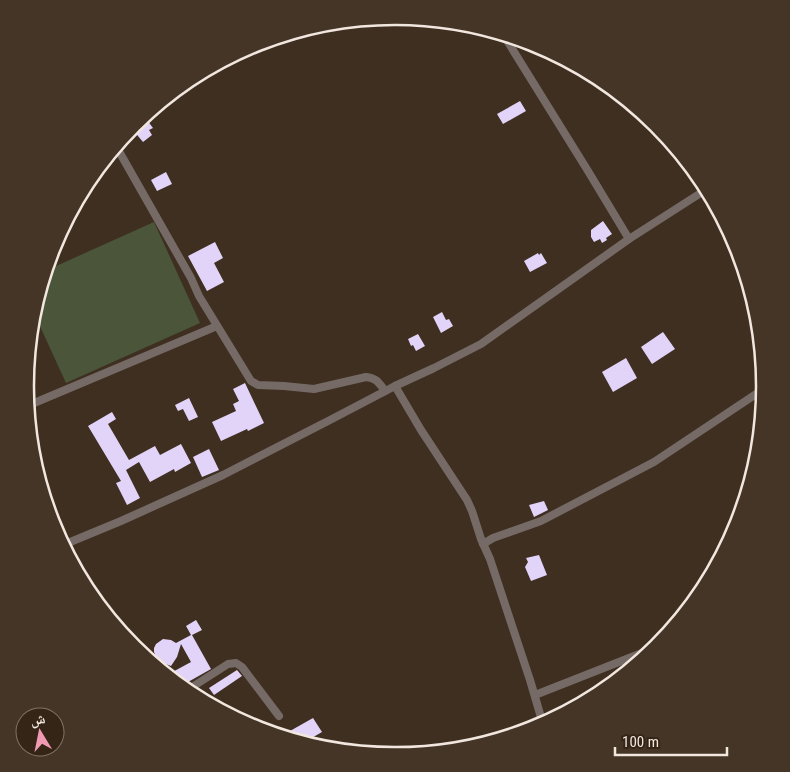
<svg xmlns="http://www.w3.org/2000/svg" width="790" height="772" font-family="'Roboto Condensed','Noto Naskh Arabic',sans-serif">
  <rect width="100%" height="100%" fill="#3f2f21"/>
  <polygon fill="#4a553a" points="154,222 200,323 66,383 33,311 45,271"/>
  <g fill="#e2d3f9">
    <polygon points="520,101 526,111 503,124 497,114"/>
    <polygon points="144,116 153,128 149,130 152,135 143,142 133,130 140,124 138,121"/>
    <polygon points="166,172 172,184 157,191 151,180"/>
    <polygon points="603,221 612,234 606,238 607,240 602,243 600,239 594,242 591,237 591,230"/>
    <polygon points="215,242 223,258 214,263 224,282 207,291 188,256"/>
    <polygon points="538,253 539,255 541,253 547,263 530,272 524,261"/>
    <polygon points="442,312 446,320 449,319 453,326 441,333 433,317"/>
    <polygon points="663,332 675,349 652,364 641,347"/>
    <polygon points="418,334 425,346 416,351 413,345 411,346 408,339"/>
    <polygon points="626,358 637,378 613,392 602,372"/>
    <polygon points="245,383 264,423 248,431 247,429 221,441 212,422 236,411 233,404 239,401 233,389"/>
    <polygon points="189,398 198,417 189,421 183,409 178,411 175,405"/>
    <polygon points="112,412 116,419 108,424 129,460 155,446 160,455 181,444 191,463 175,472 174,469 150,482 139,462 126,470 140,498 127,505 116,483 121,481 88,426"/>
    <polygon points="209,449 219,470 202,477 193,457"/>
    <polygon points="544,501 548,510 534,517 529,505"/>
    <polygon points="539,555 547,575 531,581 525,567 528,562 526,558"/>
    <polygon points="196,620 202,630 192,635 211,669 181,686 167,675 191,662 181,644 177,657 171,666 160,662 157,659 154,652 154,648 156,644 163,639 171,640 176,643 191,635 186,626"/>
    <polygon points="237,670 242,676 214,695 209,688"/>
    <polygon points="313,718 322,732 303,743 295,740 290,731"/>
  </g>
  <g fill="none" stroke-linecap="round" stroke-linejoin="round">
    <g stroke="#756a66" stroke-width="8">
      <polyline points="503,34 588,171 629,239"/>
      <path d="M116,146L191,278L199,296L251,381L258,385L284,386L314,389L366,377C377,378 379,383 385,391"/>
      <polyline points="395,386 421,430 467,500 472,511 481,539 490,559 530,680 543,724"/>
      <polyline points="27,406 217,326"/>
      <polyline points="483,544 493,538 541,521 654,462 765,388"/>
      <polyline points="63,545 121,521 223,475 330,420 395,386 434,368 481,344 629,239 707,189"/>
      <polyline points="186,691 228,664 236,663 242,667 279,716"/>
      <polyline points="535,695 657,647"/>
    </g>
  </g>
  <path d="M0 0H790V772H0ZM34 386a361 361 0 1 1 722 0a361 361 0 1 1-722 0Z" fill="#443527" fill-rule="evenodd"/>
  <path fill="none" stroke="#f2e7df" stroke-width="2.5" d="M34 386a361 361 0 1 1 722 0a361 361 0 1 1-722 0Z"/>
  <g transform="translate(40 732) rotate(350)"><circle r="24" fill="#352517" stroke="#817367"/>
  <path d="M0-4L9 19L0 12L-9 19Z" fill="#f19ab3"/>
  <text y="-8" font-size="14" font-weight="bold" text-anchor="middle" fill="#f2e7df">ش</text>
  </g>
  <path d="M615 747v8h112v-8" fill="none" stroke="#f2e7df" stroke-width="2.5"/>
  <text x="622" y="747" font-size="15" fill="#f2e7df" stroke="#352517" stroke-width="4" paint-order="stroke">100 m</text>
</svg>
